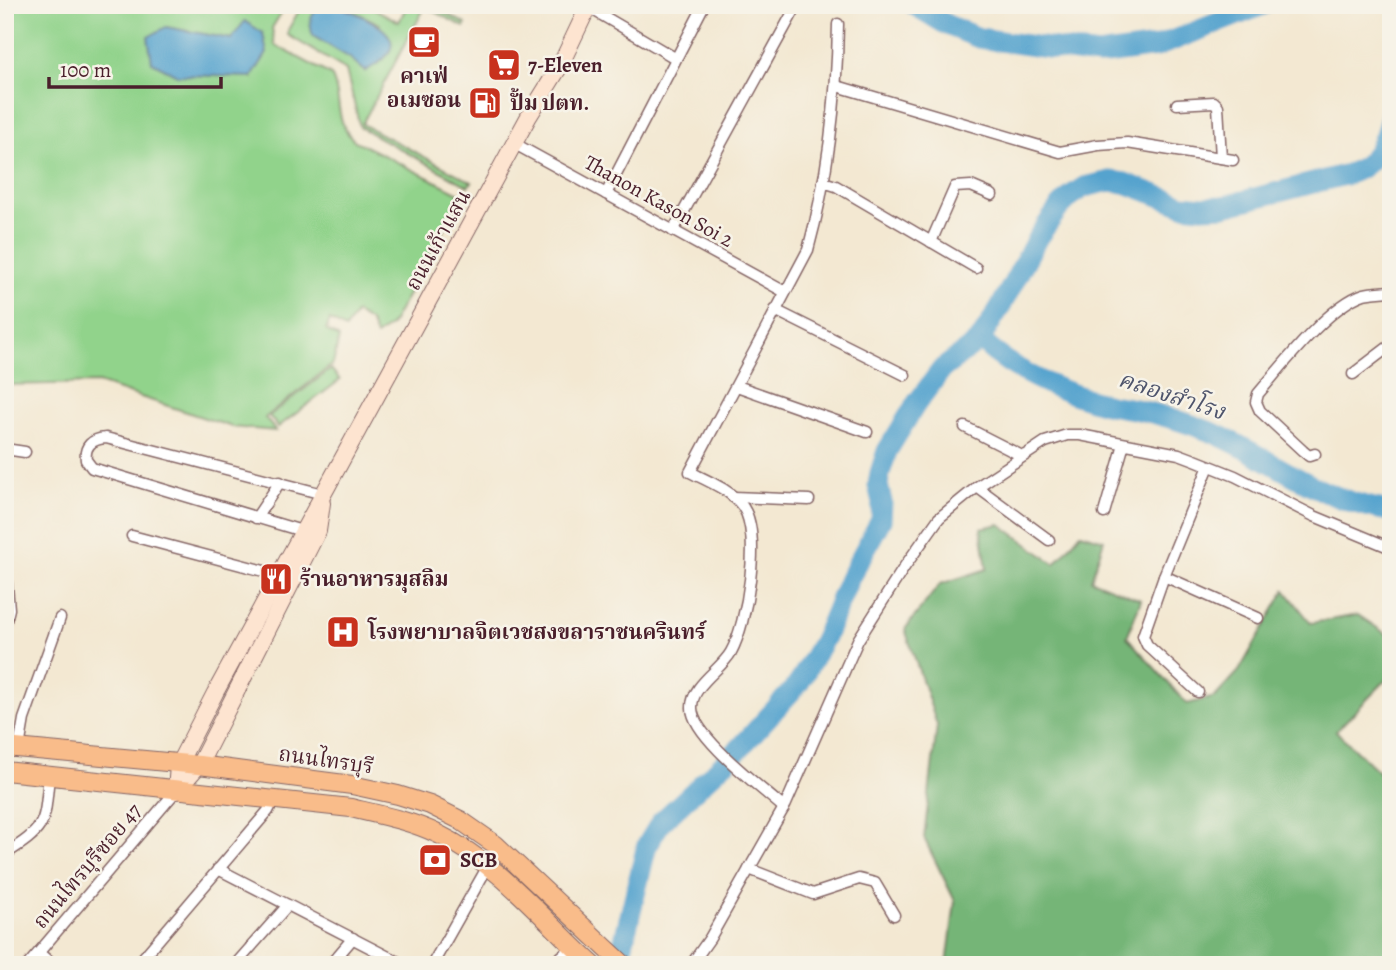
<svg xmlns="http://www.w3.org/2000/svg" width="1396" height="970" font-family="Alegreya,'Noto Serif Thai',serif">
  <rect width="100%" height="100%" fill="#f7f3e8"/>
  <filter id="ink" filterUnits="userSpaceOnUse"><feTurbulence type="fractalNoise" baseFrequency=".0143" numOctaves="2"/><feDisplacementMap in="SourceGraphic" scale="14" xChannelSelector="R" yChannelSelector="G"/><feConvolveMatrix kernelMatrix="1 2 1 2 8 2 1 2 1" color-interpolation-filters="sRGB"/></filter>
  <filter id="wash" filterUnits="userSpaceOnUse"><feTurbulence type="fractalNoise" baseFrequency=".00686" numOctaves="4" result="noise"/><feDisplacementMap in="SourceGraphic" scale="28" xChannelSelector="R" yChannelSelector="G"/><feGaussianBlur stdDeviation="1.57" result="paint"/><feColorMatrix in="noise" values="0 0 0 0 0 0 0 0 0 0 0 0 0 0 0 0 0 1.4 0 .05"/><feComposite in="paint" operator="in"/></filter>
  <g filter="url(#wash)">
    <rect width="100%" height="100%" fill="#f3e8d2"/>
    <g fill="#91d38b" stroke="#6e795b" stroke-width="2" fill-rule="evenodd">
      <path d="M5,5H272L276,8L278,5H286L272,28L275,45L331,75C343,97 333,123 355,141L463,195L391,325L376,336L370,322L356,313L345,329L330,320L326,330L339,338L333,364L265,418L276,431L232,427L98,383L5,385ZM166,27L231,39L252,77Z"/>
      <polygon points="302,5 322,5 314,11 313,36 350,58 365,71 380,24 341,5 368,5 399,22 407,5 431,5 466,24 464,27 425,7 362,124 472,182 468,186 360,127 346,70 288,35 288,30"/>
      <polygon points="331,369 340,380 278,427 269,416"/>
    </g>
    <polygon fill="#74b577" stroke="#5f6a51" stroke-width="2" points="1000,524 1055,564 1081,533 1104,540 1091,580 1141,600 1127,637 1187,704 1215,697 1239,671 1285,590 1311,623 1358,615 1391,637 1391,675 1336,731 1391,784 1391,965 947,965 955,901 924,838 937,725 905,629 940,584 987,569 981,528"/>
    <g fill="#55a3ce" stroke="#50617c" stroke-width="2">
      <path d="M322,5C337,5 344,8 358,14C394,31 408,49 365,71L350,58L313,36C308,22 310,14 322,5Z"/>
      <polygon points="245,21 263,33 267,53 252,77 177,75 152,62 148,37 166,27 231,39"/>
    </g>
    <g fill="none" stroke-linecap="round" stroke-linejoin="round">
      <g stroke="#55a3ce" stroke-width="21">
        <polyline points="914,5 947,25 979,38 1098,55 1156,47 1263,5"/>
        <path d="M980,340C1013,371 1058,391 1102,403C1114,407 1127,407 1139,410C1163,415 1188,423 1211,432C1275,459 1317,501 1391,511"/>
        <path d="M618,965L647,845L661,822L739,749L799,683L825,637L849,579L881,520L882,502L878,485L880,473L887,451L916,404L942,369L980,340L1002,304L1038,237L1059,208L1072,195L1084,187L1110,181L1125,183L1183,205L1202,207L1224,206L1348,174C1376,165 1384,142 1391,115"/>
      </g>
    </g>
  </g>
  <g filter="url(#ink)">
    <g fill="none" stroke-linecap="round" stroke-linejoin="round">
      <defs>
        <g id="minor">
          <polyline points="588,7 675,58"/>
          <polyline points="837,86 1060,152 1098,145 1127,143 1233,160"/>
          <polyline points="1177,104 1214,102 1218,106 1221,158"/>
          <polyline points="515,144 785,292"/>
          <polyline points="823,182 836,186 976,268"/>
          <polyline points="606,194 704,5"/>
          <polyline points="673,231 797,5"/>
          <polyline points="931,242 955,187 971,186 992,195"/>
          <polyline points="775,310 905,375"/>
          <polyline points="1353,374 1391,345"/>
          <polyline points="737,386 867,432"/>
          <polyline points="965,427 1022,456"/>
          <polyline points="5,449 25,452"/>
          <path d="M1315,454L1309,456L1303,451L1260,411L1256,402L1258,394C1282,366 1329,305 1364,294C1372,292 1382,292 1391,291"/>
          <polyline points="977,487 1049,540"/>
          <polyline points="733,497 809,500"/>
          <polyline points="1104,513 1124,444"/>
          <polyline points="256,518 280,482"/>
          <path d="M302,531L92,468L86,460C84,446 92,439 106,438L323,494"/>
          <polyline points="132,536 279,575"/>
          <polyline points="5,562 9,609 5,625"/>
          <polyline points="1164,576 1258,618"/>
          <polyline points="1198,692 1147,645 1143,636 1164,576 1209,466"/>
          <polyline points="19,748 24,719 60,618"/>
          <path d="M784,808C763,789 692,736 692,708C691,685 721,670 731,652C747,623 762,535 743,507C731,490 708,481 690,472L808,250C828,177 837,100 838,24"/>
          <path d="M5,854C48,827 44,824 49,776"/>
          <polyline points="218,869 404,965"/>
          <polyline points="749,869 813,894 859,879 875,883 894,915"/>
          <polyline points="39,953 53,965"/>
          <polyline points="28,965 176,791"/>
          <polyline points="137,965 268,811 274,799"/>
          <polyline points="235,965 288,905"/>
          <polyline points="330,965 353,938"/>
          <polyline points="432,965 488,866"/>
          <polyline points="551,965 573,947"/>
          <polyline points="691,965 710,938 786,804 858,640 905,566 939,518 977,487 1045,442 1067,435 1080,435 1179,454 1195,460 1235,476 1314,516 1391,548"/>
        </g>
        <g id="secondary">
          <polyline points="176,791 178,765 215,693 529,116 560,66 589,5"/>
          <polyline points="176,791 199,765 318,531 322,503"/>
        </g>
        <g id="primary">
          <polyline points="5,747 199,765 352,785 398,795 430,805 460,820 496,845 624,965"/>
          <path d="M5,771L351,808C381,815 411,821 438,834C500,864 543,920 593,965"/>
        </g>
      </defs>
      <use href="#minor" stroke="#856565" stroke-width="13"/>
      <use href="#secondary" stroke="#856565" stroke-width="18"/>
      <use href="#primary" stroke="#856565" stroke-width="20"/>
      <use href="#minor" stroke="#fff" stroke-width="10"/>
      <use href="#secondary" stroke="#fde4d0" stroke-width="16"/>
      <use href="#primary" stroke="#f9bc8a" stroke-width="18"/>
    </g>
  </g>
  <defs>
    <symbol id="cafe-square" viewBox="-11 -11 22 22"><rect x="-9" y="-9" width="18" height="18" rx="4" fill="#c8321e" stroke="#f7f3e8"/><path d="M-5.5-4.5H6V0H3Q3 3.5 0 3.5H-2.5Q-5.5 3.5-5.5 0ZM3-3.2v2h1.7v-2ZM-6 4.5H4V6H-6Z" fill="#fff"/></symbol>
    <symbol id="supermarket-square" viewBox="-11 -11 22 22"><rect x="-9" y="-9" width="18" height="18" rx="4" fill="#c8321e" stroke="#f7f3e8"/><path d="M-6-5.5h2.5l.6 2H6L4.5 2H-2.5L-4.4-4H-6ZM-1.5 3.2a1.3 1.3 0 1 0 .1 0ZM3 3.2a1.3 1.3 0 1 0 .1 0Z" fill="#fff"/></symbol>
    <symbol id="fuel-square" viewBox="-11 -11 22 22"><rect x="-9" y="-9" width="18" height="18" rx="4" fill="#c8321e" stroke="#f7f3e8"/><path d="M-5.5-6h7V0h2V4h1.3V-2.5L3-4.5l.8-.8L6-3V5H2.5V1h-1V6h-7ZM-4.2-4.7v3.2H.2V-4.7Z" fill="#fff"/></symbol>
    <symbol id="restaurant-square" viewBox="-11 -11 22 22"><rect x="-9" y="-9" width="18" height="18" rx="4" fill="#c8321e" stroke="#f7f3e8"/><path d="M-5-6h1v4h1v-4h1v4h1v-4h1v5L-1.5 .5V6h-2V.5L-5-1ZM5-6V6H3V1.5H1.5Q1.5-4 5-6Z" fill="#fff"/></symbol>
    <symbol id="hospital-square" viewBox="-11 -11 22 22"><rect x="-9" y="-9" width="18" height="18" rx="4" fill="#c8321e" stroke="#f7f3e8"/><path d="M-5-5h3v3.5h4V-5h3V5h-3V1.5h-4V5h-3Z" fill="#fff"/></symbol>
    <symbol id="bank-square" viewBox="-11 -11 22 22"><rect x="-9" y="-9" width="18" height="18" rx="4" fill="#c8321e" stroke="#f7f3e8"/><path d="M-6-4H6V4H-6ZM0-2.3a2.3 2.3 0 1 0 0 4.6a2.3 2.3 0 1 0 0-4.6Z" fill="#fff"/></symbol>
  </defs>
  <g fill-rule="evenodd">
    <use href="#cafe-square" x="405" y="23" width="38" height="38"/>
    <use href="#supermarket-square" x="485" y="46" width="38" height="38"/>
    <use href="#fuel-square" x="466" y="84" width="38" height="38"/>
    <use href="#restaurant-square" x="257" y="560" width="38" height="38"/>
    <use href="#hospital-square" x="324" y="613" width="38" height="38"/>
    <use href="#bank-square" x="416" y="841" width="38" height="38"/>
  </g>
  <g text-anchor="middle" stroke-width="5" stroke-linejoin="round" paint-order="stroke">
    <g font-size="21" font-weight="bold" fill="#4a1f2b" stroke="#f7f3e8" text-anchor="start">
      <text x="528" y="72">7-Eleven</text>
      <text x="424" y="83" text-anchor="middle">คาเฟ่<tspan x="424" dy="24">อเมซอน</tspan></text>
      <text x="510" y="110">ปั้ม ปตท.</text>
      <text x="300" y="586">ร้านอาหารมุสลิม</text>
      <text x="368" y="639">โรงพยาบาลจิตเวชสงขลาราชนครินทร์</text>
      <text x="460" y="867">SCB</text>
    </g>
    <g font-size="21" fill="#4a1f2b" stroke="#f7f3e8">
      <text transform="translate(659 201) rotate(29)" y="7">Thanon Kason Soi 2</text>
      <text transform="translate(438 240) rotate(-61)" y="7">ถนนเก้าแสน</text>
      <text transform="translate(326 760) rotate(8)" y="7">ถนนไทรบุรี</text>
      <text transform="translate(87 866) rotate(-50)" y="7">ถนนไทรบุรีซอย 47</text>
    </g>
    <g font-size="23" font-style="italic" fill="#4e546c" stroke="#f7f3e8">
      <text transform="translate(1172 395) rotate(18)" y="8">คลองสำโรง</text>
    </g>
  </g>
  <rect width="1396" height="970" fill="none" stroke="#f7f3e8" stroke-width="28"/>
  <path d="M49 77v10h172v-10" fill="none" stroke="#4a1f2b" stroke-width="3.5"/>
  <text x="60" y="77" font-size="21" fill="#4a1f2b" stroke="#f7f3e8" stroke-width="5" paint-order="stroke">100 m</text>
</svg>
